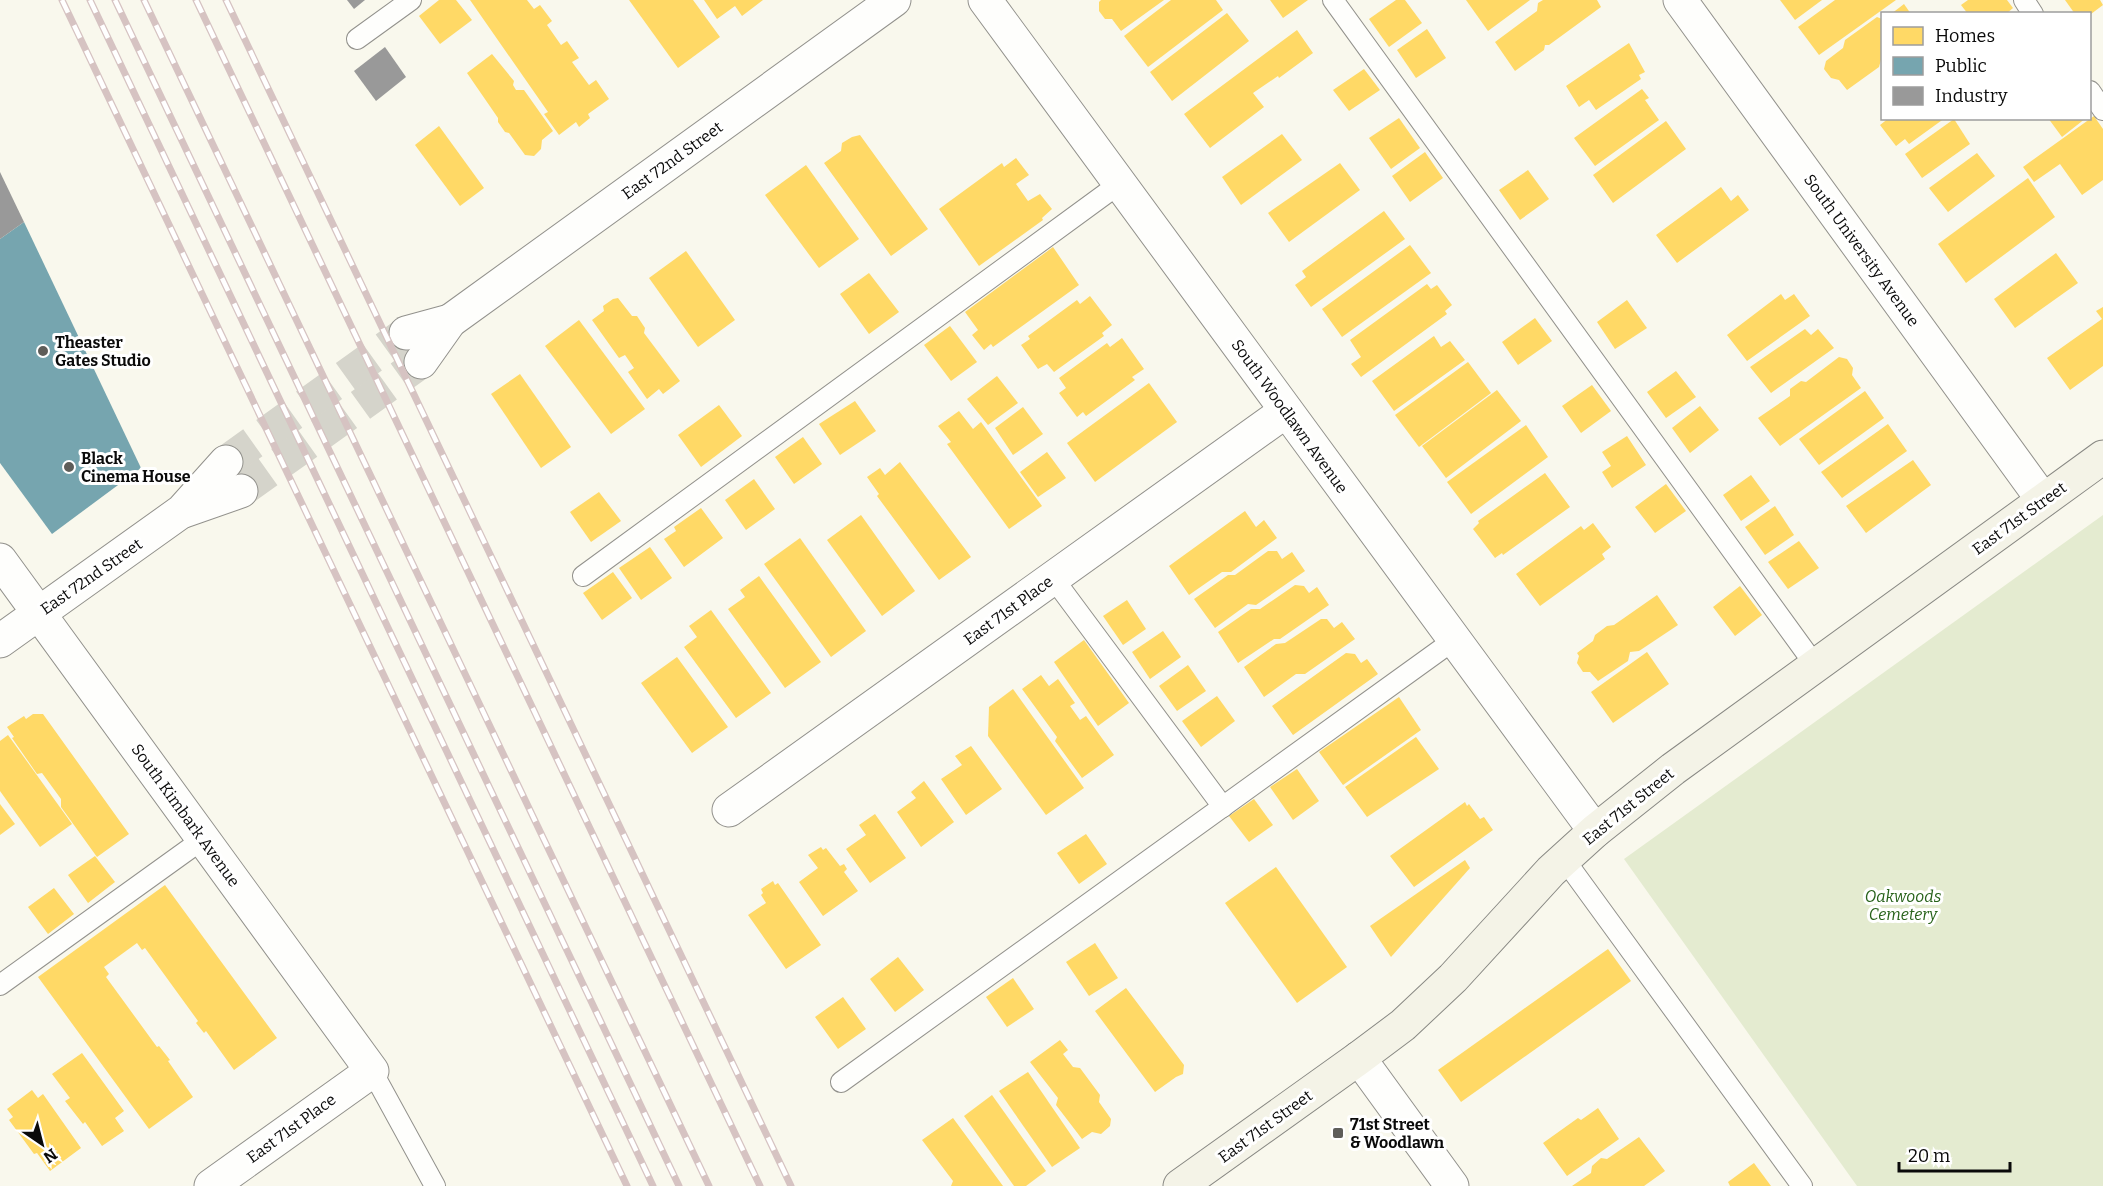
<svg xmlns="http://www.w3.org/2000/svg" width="2103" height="1186" font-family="Bitter,serif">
  <rect width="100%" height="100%" fill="#f9f8ed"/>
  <polygon fill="#e4ebd0" points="2103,515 2103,1186 1857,1186 1624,859"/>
  <g fill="#ffd966">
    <polygon points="439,0 456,0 472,20 440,44 419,16"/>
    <polygon points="470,0 527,0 534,9 540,5 552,21 547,25 561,45 567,41 579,58 572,62 589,85 596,80 609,99 588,114 590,118 579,127 576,122 559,135 544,114 548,112"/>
    <polygon points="629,0 693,0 720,37 678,68"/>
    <polygon points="704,0 763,0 742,16 735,6 717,19"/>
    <polygon points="1101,0 1164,0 1121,31 1112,19 1105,19 1099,11 1099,2"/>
    <polygon points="1171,0 1216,0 1223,10 1148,67 1124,36"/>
    <polygon points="1270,0 1308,0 1283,18"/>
    <polygon points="1396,0 1405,0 1422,23 1389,47 1369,19"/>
    <polygon points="1466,0 1530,0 1488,31"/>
    <polygon points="1543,0 1597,0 1601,7 1549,45 1545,45 1544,50 1515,71 1495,42 1537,11 1538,3"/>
    <polygon points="1780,0 1822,0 1795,20"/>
    <polygon points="1835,0 1896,0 1819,55 1798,27"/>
    <polygon points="1968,0 2007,0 2013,8 2006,14 1968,14 1961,5"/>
    <polygon points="2065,0 2100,0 2103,5 2091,14 2075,14"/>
    <polygon points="1904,4 1911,14 1891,14"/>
    <polygon points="1227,13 1249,41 1172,101 1150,72"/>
    <polygon points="1877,17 1882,19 1882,56 1879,67 1847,90 1839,80 1831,78 1824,69 1826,61 1843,48 1845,40"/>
    <polygon points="1427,29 1446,58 1416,78 1397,50"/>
    <polygon points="1297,30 1313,53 1279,78 1278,76 1253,93 1264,107 1210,148 1184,114"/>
    <polygon points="1629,43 1645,72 1639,75 1641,79 1596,110 1589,100 1579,107 1566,86"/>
    <polygon points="492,54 514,81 513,85 516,90 524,90 553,131 542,140 541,149 534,156 525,155 509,133 505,132 498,122 498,118 467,73"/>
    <polygon points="1364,69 1380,90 1349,111 1333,90"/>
    <polygon points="1642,89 1649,98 1645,100 1659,120 1595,166 1574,138"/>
    <polygon points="2094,116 2103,129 2103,180 2082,195 2060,164 2034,182 2023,167"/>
    <polygon points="1399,118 1420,148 1391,169 1369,138"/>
    <polygon points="1889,118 1945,118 1909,144 1905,139 1896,146 1880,125"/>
    <polygon points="2048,118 2086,118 2062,137"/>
    <polygon points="1954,119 1970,144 1922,178 1905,154"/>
    <polygon points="1666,121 1686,149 1613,203 1593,175"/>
    <polygon points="439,126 484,188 460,206 415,145"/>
    <polygon points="1282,134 1302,160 1241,205 1222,177"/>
    <polygon points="860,135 928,229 891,256 824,163 841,151 842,143 852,137"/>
    <polygon points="1425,152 1443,178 1410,202 1392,176"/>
    <polygon points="1977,153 1995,176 1948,212 1929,188"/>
    <polygon points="1016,158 1029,175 1016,184 1028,201 1040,194 1052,209 1042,218 1043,220 979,266 939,209 1002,163 1004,167"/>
    <polygon points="1340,163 1360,190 1289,242 1268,213"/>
    <polygon points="806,165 859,239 819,268 765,195"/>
    <polygon points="1528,170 1549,199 1520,220 1499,190"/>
    <polygon points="2028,178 2055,217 1966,283 1938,244"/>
    <polygon points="1721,187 1731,201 1738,195 1749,210 1677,263 1656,235"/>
    <polygon points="1384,211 1405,239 1311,307 1295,285 1306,277 1302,271"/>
    <polygon points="1410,245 1431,273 1342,337 1322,309"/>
    <polygon points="1053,247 1079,285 993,347 991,344 984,350 972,335 978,330 965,312"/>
    <polygon points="686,251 735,320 698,347 649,278"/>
    <polygon points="2056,253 2078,283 2015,328 1994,299"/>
    <polygon points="869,273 899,312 869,334 840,294"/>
    <polygon points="1427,284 1431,289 1437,285 1452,305 1445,311 1447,314 1361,377 1351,364 1361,357 1350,340"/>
    <polygon points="1781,294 1785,300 1794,294 1810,316 1747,361 1727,335"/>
    <polygon points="1090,296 1112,325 1102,333 1104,336 1054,372 1047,364 1038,369 1021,345 1030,339 1028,336 1077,300 1080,304"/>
    <polygon points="618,298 632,316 637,316 645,328 644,333 680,381 663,394 659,389 647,399 628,372 634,368 625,355 619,358 592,320 604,311 603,306 613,299"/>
    <polygon points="1627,300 1647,328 1615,349 1597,322"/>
    <polygon points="2103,307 2103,366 2070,390 2047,358 2102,319 2096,311"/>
    <polygon points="1535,318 1552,341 1518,365 1502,342"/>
    <polygon points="579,320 645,409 611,434 545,346"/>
    <polygon points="950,326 977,362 951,381 924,345"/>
    <polygon points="1805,329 1811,335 1818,329 1834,348 1771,393 1750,367"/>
    <polygon points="1434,336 1441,347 1450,341 1465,360 1394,411 1372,381"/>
    <polygon points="1122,338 1144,369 1132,377 1135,380 1086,416 1083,412 1077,417 1059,393 1066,388 1059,378 1107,343 1110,347"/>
    <polygon points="1839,357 1847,359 1853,368 1852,375 1861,388 1780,446 1758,418 1790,396 1790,389 1801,381 1806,382"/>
    <polygon points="1468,362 1491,393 1419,447 1395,415"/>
    <polygon points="1676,371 1696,397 1666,418 1647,392"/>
    <polygon points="520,374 571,447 541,468 491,394"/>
    <polygon points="997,376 1018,403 988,425 967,399"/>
    <polygon points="1149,383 1177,422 1095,482 1067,443"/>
    <polygon points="1592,385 1611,411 1581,433 1562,406"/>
    <polygon points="1497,390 1521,421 1446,478 1422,446"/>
    <polygon points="1865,391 1884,418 1819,465 1799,439"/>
    <polygon points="855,401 876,431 840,455 819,424"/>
    <polygon points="719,405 742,436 701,467 678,435"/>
    <polygon points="1700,406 1719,430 1690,453 1672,428"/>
    <polygon points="1023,407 1043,434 1013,455 995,428"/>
    <polygon points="959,411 973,429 981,422 1042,506 1009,529 947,444 951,442 938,426"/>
    <polygon points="1888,424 1907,451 1842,498 1821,472"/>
    <polygon points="1526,425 1548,457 1471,514 1447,482"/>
    <polygon points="1627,436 1646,465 1612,488 1602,472 1611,466 1602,452"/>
    <polygon points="803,437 822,464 794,484 775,457"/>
    <polygon points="1047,452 1066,478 1038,497 1020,472"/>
    <polygon points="1913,460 1931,485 1866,533 1846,506"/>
    <polygon points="900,462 971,557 939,580 877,496 879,494 867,477 880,468 885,475"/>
    <polygon points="1545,473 1570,507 1503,555 1502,553 1495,558 1473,529 1479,523 1478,521"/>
    <polygon points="1751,475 1770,501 1741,521 1723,495"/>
    <polygon points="754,479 775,509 746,530 725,500"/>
    <polygon points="1666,484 1686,511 1655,533 1635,507"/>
    <polygon points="599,492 621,521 591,542 570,512"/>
    <polygon points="1775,506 1794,535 1765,555 1745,527"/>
    <polygon points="701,508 723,538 684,567 664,539 676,531 674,527"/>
    <polygon points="1245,511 1256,527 1264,520 1277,538 1231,572 1222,572 1189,595 1169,566"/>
    <polygon points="861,515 915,591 882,616 827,540"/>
    <polygon points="1593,523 1611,547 1602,554 1605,559 1540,606 1516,574 1581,526 1584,530"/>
    <polygon points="800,538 866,631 831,657 764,564"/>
    <polygon points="1799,541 1819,568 1788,589 1768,562"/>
    <polygon points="650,547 672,578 641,600 619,568"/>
    <polygon points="1268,551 1277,551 1282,559 1292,552 1305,571 1256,605 1248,604 1215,628 1194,599 1228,575 1235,575"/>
    <polygon points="613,572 632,598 602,620 583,593"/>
    <polygon points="759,576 821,662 785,688 728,609 745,597 740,590"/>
    <polygon points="1295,585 1304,586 1309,593 1317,587 1329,605 1280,639 1274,639 1238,663 1218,632 1251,609 1260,609"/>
    <polygon points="1740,586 1762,615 1735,636 1713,607"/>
    <polygon points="1657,595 1678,625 1639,651 1630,652 1628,661 1598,681 1590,672 1583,672 1577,663 1579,656 1577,653 1593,641 1595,635 1607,626 1614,625"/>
    <polygon points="1127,600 1146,629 1123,645 1103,616"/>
    <polygon points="711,610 771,693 736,718 684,647 697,637 689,626"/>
    <polygon points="1321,619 1327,619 1334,628 1342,622 1355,639 1305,674 1296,674 1264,697 1244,667 1276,644 1285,643"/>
    <polygon points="1163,631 1181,657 1150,679 1132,652"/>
    <polygon points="1084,640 1129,703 1098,726 1054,662"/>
    <polygon points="1647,652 1669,684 1613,723 1591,692"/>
    <polygon points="1346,653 1355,654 1361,663 1367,659 1378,674 1293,735 1272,706"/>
    <polygon points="677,657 728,727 692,753 641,683"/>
    <polygon points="1188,665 1206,691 1177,711 1159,686"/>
    <polygon points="1041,675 1049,686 1058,679 1075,703 1070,706 1080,720 1086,716 1114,755 1082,778 1055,741 1057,737 1022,689"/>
    <polygon points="1013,689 1084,788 1046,815 988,736 989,707"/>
    <polygon points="1217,696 1235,721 1201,747 1182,721"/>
    <polygon points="1399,697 1421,730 1343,785 1319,752"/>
    <polygon points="33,714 43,714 129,834 97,857 61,807 61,799 42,773 37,774 12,738 14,737 7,727 24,716 26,719"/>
    <polygon points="8,735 72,824 40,847 0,791 0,741"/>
    <polygon points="1416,737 1439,769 1367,817 1345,787"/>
    <polygon points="971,746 1002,789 966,815 941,779 962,765 955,756"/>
    <polygon points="1297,769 1319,801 1293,820 1270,787"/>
    <polygon points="924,781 954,822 921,847 897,812 916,798 911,792"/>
    <polygon points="1254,799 1273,825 1249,842 1229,816"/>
    <polygon points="1465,802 1467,806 1469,804 1480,819 1484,817 1493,830 1414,887 1390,856"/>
    <polygon points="0,804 15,824 0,835"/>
    <polygon points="875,814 906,858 870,883 846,849 866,835 859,825"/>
    <polygon points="1086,834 1107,864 1079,884 1057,853"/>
    <polygon points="821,847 823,850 826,848 840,866 844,864 847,869 844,872 858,891 823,916 799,882 818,868 808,855"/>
    <polygon points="95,856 115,882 88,903 68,875"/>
    <polygon points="1465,860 1470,868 1391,957 1370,926"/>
    <polygon points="1276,867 1347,967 1297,1003 1225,903"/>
    <polygon points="773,881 775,885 778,883 821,945 786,969 748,915 766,903 761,895 763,893 761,889"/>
    <polygon points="165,885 277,1038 234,1070 206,1031 204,1033 196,1023 198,1021 145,948 142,950 137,943 104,967 109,974 106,977 157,1047 159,1046 170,1060 168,1061 193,1097 149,1129 38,977"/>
    <polygon points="54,888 74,914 48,934 28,907"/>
    <polygon points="1095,943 1118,978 1089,996 1066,962"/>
    <polygon points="1608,949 1631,981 1461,1102 1438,1070"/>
    <polygon points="898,957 924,990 895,1012 870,979"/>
    <polygon points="1013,978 1034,1009 1007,1027 986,997"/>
    <polygon points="1126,988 1184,1065 1183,1074 1176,1077 1155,1092 1095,1011"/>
    <polygon points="843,997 866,1029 838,1049 815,1017"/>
    <polygon points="1060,1040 1068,1050 1063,1054 1073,1067 1080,1068 1100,1095 1099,1102 1111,1119 1110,1126 1101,1134 1092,1132 1082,1139 1056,1105 1058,1098 1030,1062"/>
    <polygon points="82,1053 124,1111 115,1118 124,1131 102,1146 85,1122 83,1124 65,1101 70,1098 52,1074"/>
    <polygon points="1028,1072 1080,1148 1052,1167 999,1091"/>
    <polygon points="32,1090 38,1098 43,1094 81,1148 50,1171 37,1153 34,1154 9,1120 13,1117 7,1109"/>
    <polygon points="992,1095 1046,1171 1026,1186 1014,1186 964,1116"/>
    <polygon points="1598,1108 1619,1139 1567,1176 1543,1143 1578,1118 1581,1120"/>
    <polygon points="953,1118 1003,1186 951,1186 953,1181 922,1140"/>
    <polygon points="1639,1137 1665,1171 1644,1186 1572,1186 1591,1173 1592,1166 1601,1158 1607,1159"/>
    <polygon points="1754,1163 1771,1186 1730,1186 1728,1182"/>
  </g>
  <polygon fill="#76a5af" points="24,222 141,468 52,534 0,463 0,239"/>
  <g fill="#999">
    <polygon points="347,0 365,0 354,9"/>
    <polygon points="385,47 406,77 376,101 354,71"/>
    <polygon points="0,172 24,222 0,239"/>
  </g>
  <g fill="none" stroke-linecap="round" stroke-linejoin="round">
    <g stroke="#d5d4cb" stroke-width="33" stroke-dasharray="33 16" stroke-linecap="butt">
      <polyline points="226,462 406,333"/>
      <polyline points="241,491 421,362"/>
    </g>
    <defs>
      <g id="lane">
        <polyline points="1333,0 1815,665"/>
        <polyline points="2024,0 2033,14"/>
        <polyline points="357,39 411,0"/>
        <polyline points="2090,91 2103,110"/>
        <polyline points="583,576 1119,184"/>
        <polyline points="1053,578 1223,807"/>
        <polyline points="1564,859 1802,1186"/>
        <polyline points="0,985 203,839"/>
        <polyline points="372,1071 435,1186"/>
        <polyline points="841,1082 1454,640"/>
      </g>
      <g id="street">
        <polyline points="985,0 1595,831"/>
        <polyline points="1680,0 2043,500"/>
        <polyline points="406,333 450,321"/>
        <polyline points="421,362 450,321 894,0"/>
        <polyline points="184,511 241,491"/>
        <polyline points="0,560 372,1071 211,1186"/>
        <polyline points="0,641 182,511 226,462"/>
        <polyline points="729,810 1286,411"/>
        <polyline points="1359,1058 1452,1186"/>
      </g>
      <polyline id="secondary" points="1180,1186 1359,1058 1403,1025 1453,978 1551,871 1595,831 1673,769 2103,457"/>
    </defs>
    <use href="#lane" stroke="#92918c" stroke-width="22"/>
    <use href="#street" stroke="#92918c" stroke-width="35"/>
    <use href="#secondary" stroke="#888883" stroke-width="35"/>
    <use href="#lane" stroke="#fefefc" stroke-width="20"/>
    <use href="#street" stroke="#fefefc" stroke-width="33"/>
    <use href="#secondary" stroke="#f4f3e7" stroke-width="33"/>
    <defs>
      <g id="rail">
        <polyline points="62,0 627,1186"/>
        <polyline points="90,0 653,1186"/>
        <polyline points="115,0 679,1186"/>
        <polyline points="144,0 709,1186"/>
        <polyline points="196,0 760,1186"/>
        <polyline points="226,0 791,1186"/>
      </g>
    </defs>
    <use href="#rail" stroke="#d6c3c2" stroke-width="7"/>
    <use href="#rail" stroke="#fff" stroke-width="4.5" stroke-dasharray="14" stroke-linecap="butt"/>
  </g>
  <g fill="#5e5d59" stroke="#fff" stroke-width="2">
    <circle cx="43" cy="351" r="6"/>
    <circle cx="69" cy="467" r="6"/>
    <rect x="1332" y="1127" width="12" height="12" rx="3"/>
  </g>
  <g text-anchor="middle" stroke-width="6" stroke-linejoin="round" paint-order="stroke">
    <g font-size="16" fill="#0a0a0a" stroke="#fff">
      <text transform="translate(672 160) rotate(-36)" y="6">East 72nd Street</text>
      <text transform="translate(1862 250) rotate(54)" y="6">South University Avenue</text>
      <text transform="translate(1290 416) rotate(54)" y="6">South Woodlawn Avenue</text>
      <text transform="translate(2019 518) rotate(-36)" y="6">East 71st Street</text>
      <text transform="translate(91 576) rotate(-35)" y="6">East 72nd Street</text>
      <text transform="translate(1008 610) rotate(-36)" y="6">East 71st Place</text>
      <text transform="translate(1628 806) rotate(-39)" y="6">East 71st Street</text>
      <text transform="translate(186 815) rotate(54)" y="6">South Kimbark Avenue</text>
      <text transform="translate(1265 1126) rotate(-36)" y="6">East 71st Street</text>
      <text transform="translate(291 1128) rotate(-36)" y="6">East 71st Place</text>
    </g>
    <g font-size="16" font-weight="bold" fill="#0a0a0a" stroke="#fff" text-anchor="start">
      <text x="55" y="348">Theaster<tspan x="55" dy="18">Gates Studio</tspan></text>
      <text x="81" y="464">Black<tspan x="81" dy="18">Cinema House</tspan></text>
      <text x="1350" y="1130">71st Street<tspan x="1350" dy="18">&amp; Woodlawn</tspan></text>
    </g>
    <g font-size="16" font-style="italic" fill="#27621a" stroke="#fff">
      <text x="1903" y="902">Oakwoods<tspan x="1903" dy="18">Cemetery</tspan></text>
    </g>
  </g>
  <rect x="1881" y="12" width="210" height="108" fill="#ffffff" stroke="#9d9d9d" stroke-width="1.5"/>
  <rect x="1893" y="27" width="30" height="18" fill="#ffd966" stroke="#9d9d9d" stroke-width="1.5"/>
  <text x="1935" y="42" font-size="18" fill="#0a0a0a">Homes</text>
  <rect x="1893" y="57" width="30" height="18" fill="#76a5af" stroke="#9d9d9d" stroke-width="1.5"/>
  <text x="1935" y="72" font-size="18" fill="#0a0a0a">Public</text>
  <rect x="1893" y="87" width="30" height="18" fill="#999999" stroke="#9d9d9d" stroke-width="1.5"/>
  <text x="1935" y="102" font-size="18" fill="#0a0a0a">Industry</text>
  <g transform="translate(42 1144) rotate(145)" stroke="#ffffff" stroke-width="4.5" paint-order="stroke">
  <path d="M0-4.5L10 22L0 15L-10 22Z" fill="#0a0a0a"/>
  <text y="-9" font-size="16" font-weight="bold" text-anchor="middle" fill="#0a0a0a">N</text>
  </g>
  <path d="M1899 1162v9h111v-9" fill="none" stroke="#0a0a0a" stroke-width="3"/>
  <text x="1908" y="1162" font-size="18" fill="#0a0a0a" stroke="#ffffff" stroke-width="4.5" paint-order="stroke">20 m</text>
</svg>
